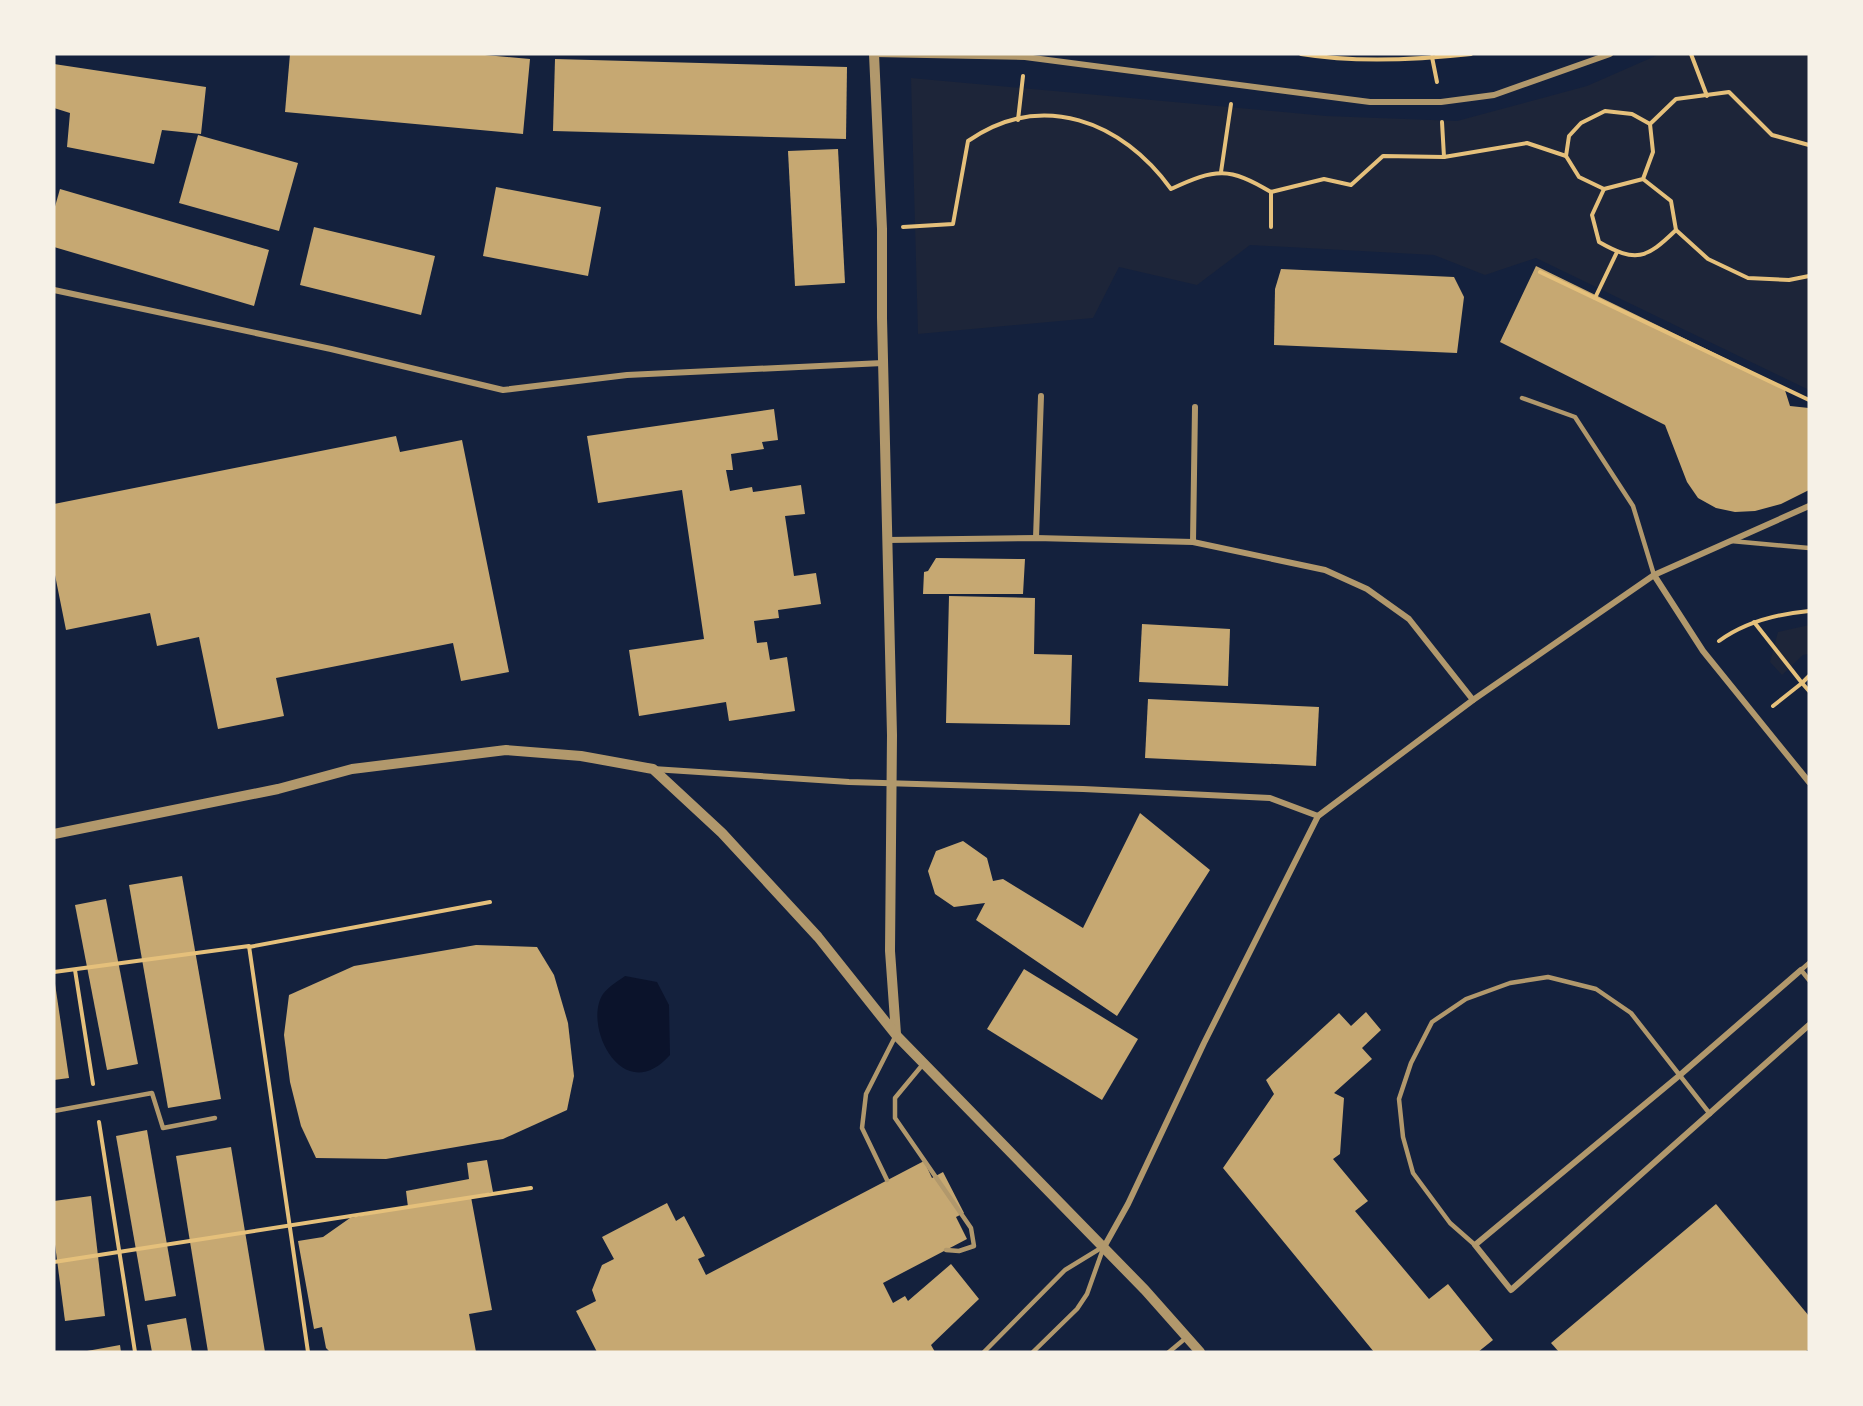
<svg xmlns="http://www.w3.org/2000/svg" width="1863" height="1406" font-family="'Sofia Sans Condensed',sans-serif">
  <rect width="100%" height="100%" fill="#14213d"/>
  <g fill="#1d2539">
    <polygon points="1660,54 1809,54 1809,390 1536,258 1485,275 1434,255 1250,245 1197,285 1119,267 1093,318 918,334 911,78 1326,116 1457,121 1587,86"/>
    <polygon points="1809,625 1809,654 1803,655 1782,675 1770,662 1778,632"/>
  </g>
  <path fill="#0b132b" d="M625,976L657,982L669,1005L670,1055C623,1108 582,1026 603,994C608,987 618,981 625,976Z"/>
  <g fill="#c6a872">
    <polygon points="290,54 474,54 530,59 523,134 285,112"/>
    <polygon points="555,59 847,67 846,139 553,131"/>
    <polygon points="54,64 206,87 201,134 162,130 154,164 67,147 70,113 54,108"/>
    <polygon points="198,135 298,163 279,231 179,203"/>
    <polygon points="838,149 845,283 795,286 788,151"/>
    <polygon points="496,187 601,207 588,276 483,256"/>
    <polygon points="60,189 269,250 254,306 54,247 54,210"/>
    <polygon points="314,227 435,256 421,315 300,285"/>
    <polygon points="1536,266 1784,387 1790,406 1809,408 1809,490 1781,504 1755,511 1735,512 1716,508 1698,498 1687,482 1665,425 1500,342"/>
    <polygon points="1281,269 1454,277 1464,297 1457,353 1274,345 1275,289"/>
    <polygon points="774,409 778,440 762,442 764,449 731,454 733,470 726,470 730,491 752,487 753,492 801,485 805,514 785,516 794,576 816,573 821,604 778,610 779,618 754,621 757,643 767,642 770,660 787,657 795,711 729,721 726,702 639,716 629,650 704,639 682,490 598,503 587,436"/>
    <polygon points="396,436 400,452 462,440 509,672 461,681 453,643 276,678 284,716 218,729 199,637 157,646 150,613 66,630 54,570 54,504"/>
    <polygon points="936,558 1025,559 1023,594 923,594 924,572 928,571"/>
    <polygon points="949,596 1035,598 1034,654 1072,655 1070,725 946,723"/>
    <polygon points="1142,624 1230,629 1228,686 1139,682"/>
    <polygon points="1148,699 1319,707 1316,766 1145,758"/>
    <polygon points="1140,813 1210,870 1117,1016 976,920 985,903 954,907 935,894 928,871 936,851 963,841 987,858 993,881 1003,879 1083,928"/>
    <polygon points="182,876 221,1099 168,1108 129,885"/>
    <polygon points="106,899 138,1064 107,1070 75,905"/>
    <polygon points="476,945 537,947 554,975 568,1023 574,1076 567,1110 503,1139 386,1159 316,1158 301,1126 290,1082 284,1035 289,995 354,966"/>
    <polygon points="1024,969 1138,1039 1102,1100 987,1029"/>
    <polygon points="54,977 69,1078 54,1080"/>
    <polygon points="1366,1012 1381,1030 1362,1048 1372,1059 1334,1093 1344,1098 1340,1154 1333,1159 1368,1201 1355,1211 1429,1299 1448,1284 1493,1340 1478,1352 1374,1352 1223,1168 1274,1094 1266,1080 1339,1013 1351,1026"/>
    <polygon points="147,1130 176,1296 145,1301 116,1136"/>
    <polygon points="231,1147 265,1352 208,1352 176,1156"/>
    <polygon points="487,1160 493,1192 471,1197 492,1310 469,1314 476,1352 330,1352 326,1348 322,1327 314,1329 298,1241 323,1237 350,1218 408,1207 406,1191 469,1179 467,1163"/>
    <polygon points="924,1161 932,1178 943,1172 964,1213 956,1217 967,1239 883,1283 893,1303 905,1296 908,1301 951,1264 979,1299 931,1345 935,1352 597,1352 576,1311 596,1301 592,1290 602,1265 614,1259 602,1237 667,1203 676,1221 684,1216 705,1256 698,1259 706,1275"/>
    <polygon points="91,1196 105,1316 65,1321 54,1237 54,1201"/>
    <polygon points="1716,1204 1809,1316 1809,1349 1805,1352 1559,1352 1551,1343"/>
    <polygon points="186,1318 192,1352 152,1352 147,1325"/>
    <polygon points="120,1345 121,1352 87,1352 87,1351"/>
  </g>
  <g fill="none" stroke-linecap="round" stroke-linejoin="round">
    <g stroke="#e5c07b" stroke-width="4">
      <path d="M1301,54C1356,63 1415,60 1471,54"/>
      <polyline points="1691,54 1707,96"/>
      <polyline points="1432,57 1437,82"/>
      <polyline points="1018,120 1023,76"/>
      <polyline points="1442,122 1444,157"/>
      <polyline points="1566,156 1569,136 1581,123 1605,111 1632,114 1650,124"/>
      <polyline points="1221,172 1231,104"/>
      <polyline points="1643,179 1671,201 1676,230 1708,259 1748,278 1789,280 1809,276"/>
      <path d="M1604,189L1592,215L1599,242C1636,263 1646,259 1676,230"/>
      <path d="M903,227L953,224L968,141C1042,90 1122,121 1171,189C1216,168 1229,167 1271,192L1324,179L1351,185L1383,156L1444,157L1527,143L1566,156L1579,177L1604,189L1643,179L1653,152L1650,124L1676,99L1729,92L1772,135L1809,145"/>
      <polyline points="1271,227 1271,192"/>
      <polyline points="1540,272 1809,400"/>
      <polyline points="1595,298 1617,252"/>
      <polyline points="1754,622 1802,683 1809,676"/>
      <path d="M1719,641C1745,622 1776,614 1809,611"/>
      <polyline points="1773,706 1802,683 1809,691"/>
      <polyline points="249,947 490,902"/>
      <polyline points="75,970 93,1084"/>
      <polyline points="54,972 249,946 308,1352"/>
      <polyline points="99,1122 135,1352"/>
      <polyline points="54,1262 531,1188"/>
    </g>
    <g stroke="#b1986c" stroke-width="4.5">
      <polyline points="1522,398 1575,417 1633,506 1654,575"/>
      <polyline points="1731,541 1809,548"/>
      <polyline points="1809,963 1801,970 1809,980"/>
      <polyline points="924,1063 895,1098 895,1118 971,1228 974,1246 959,1251 946,1250"/>
      <polyline points="54,1111 152,1093 163,1128 215,1118"/>
      <polyline points="887,1180 862,1128 866,1094 895,1037"/>
      <polyline points="1475,1245 1450,1223 1413,1173 1403,1137 1399,1099 1411,1063 1432,1022 1466,999 1510,983 1548,977 1596,989 1631,1013 1710,1114"/>
      <polyline points="984,1352 1065,1270 1101,1248"/>
      <polyline points="1033,1352 1077,1309 1087,1294 1103,1249"/>
      <polyline points="1169,1352 1187,1337"/>
    </g>
    <g stroke="#b1986c" stroke-width="6">
      <polyline points="874,54 1025,57 1370,102 1441,102 1494,95 1610,54"/>
      <polyline points="54,290 331,349 503,390 627,375 883,363"/>
      <polyline points="1036,538 1041,396"/>
      <polyline points="887,540 1036,538 1193,542 1325,570 1367,589 1409,619 1473,700"/>
      <polyline points="1193,542 1195,407"/>
      <polyline points="1654,575 1703,651 1809,782"/>
      <polyline points="653,769 849,782 1083,789 1270,798 1318,816"/>
      <polyline points="1801,970 1680,1075 1475,1245 1511,1290 1809,1025"/>
      <polyline points="1104,1247 1128,1204 1204,1043 1318,816 1473,700 1654,575 1809,506"/>
    </g>
    <g stroke="#b1986c" stroke-width="10">
      <polyline points="874,54 882,229 882,318 892,735 890,951 896,1034"/>
      <polyline points="54,834 278,789 352,769 506,750 581,756 653,769 722,833 818,937 896,1035 1145,1290 1200,1352"/>
    </g>
  </g>
  <rect width="1863" height="1406" fill="none" stroke="#f6f1e7" stroke-width="111"/>
</svg>
